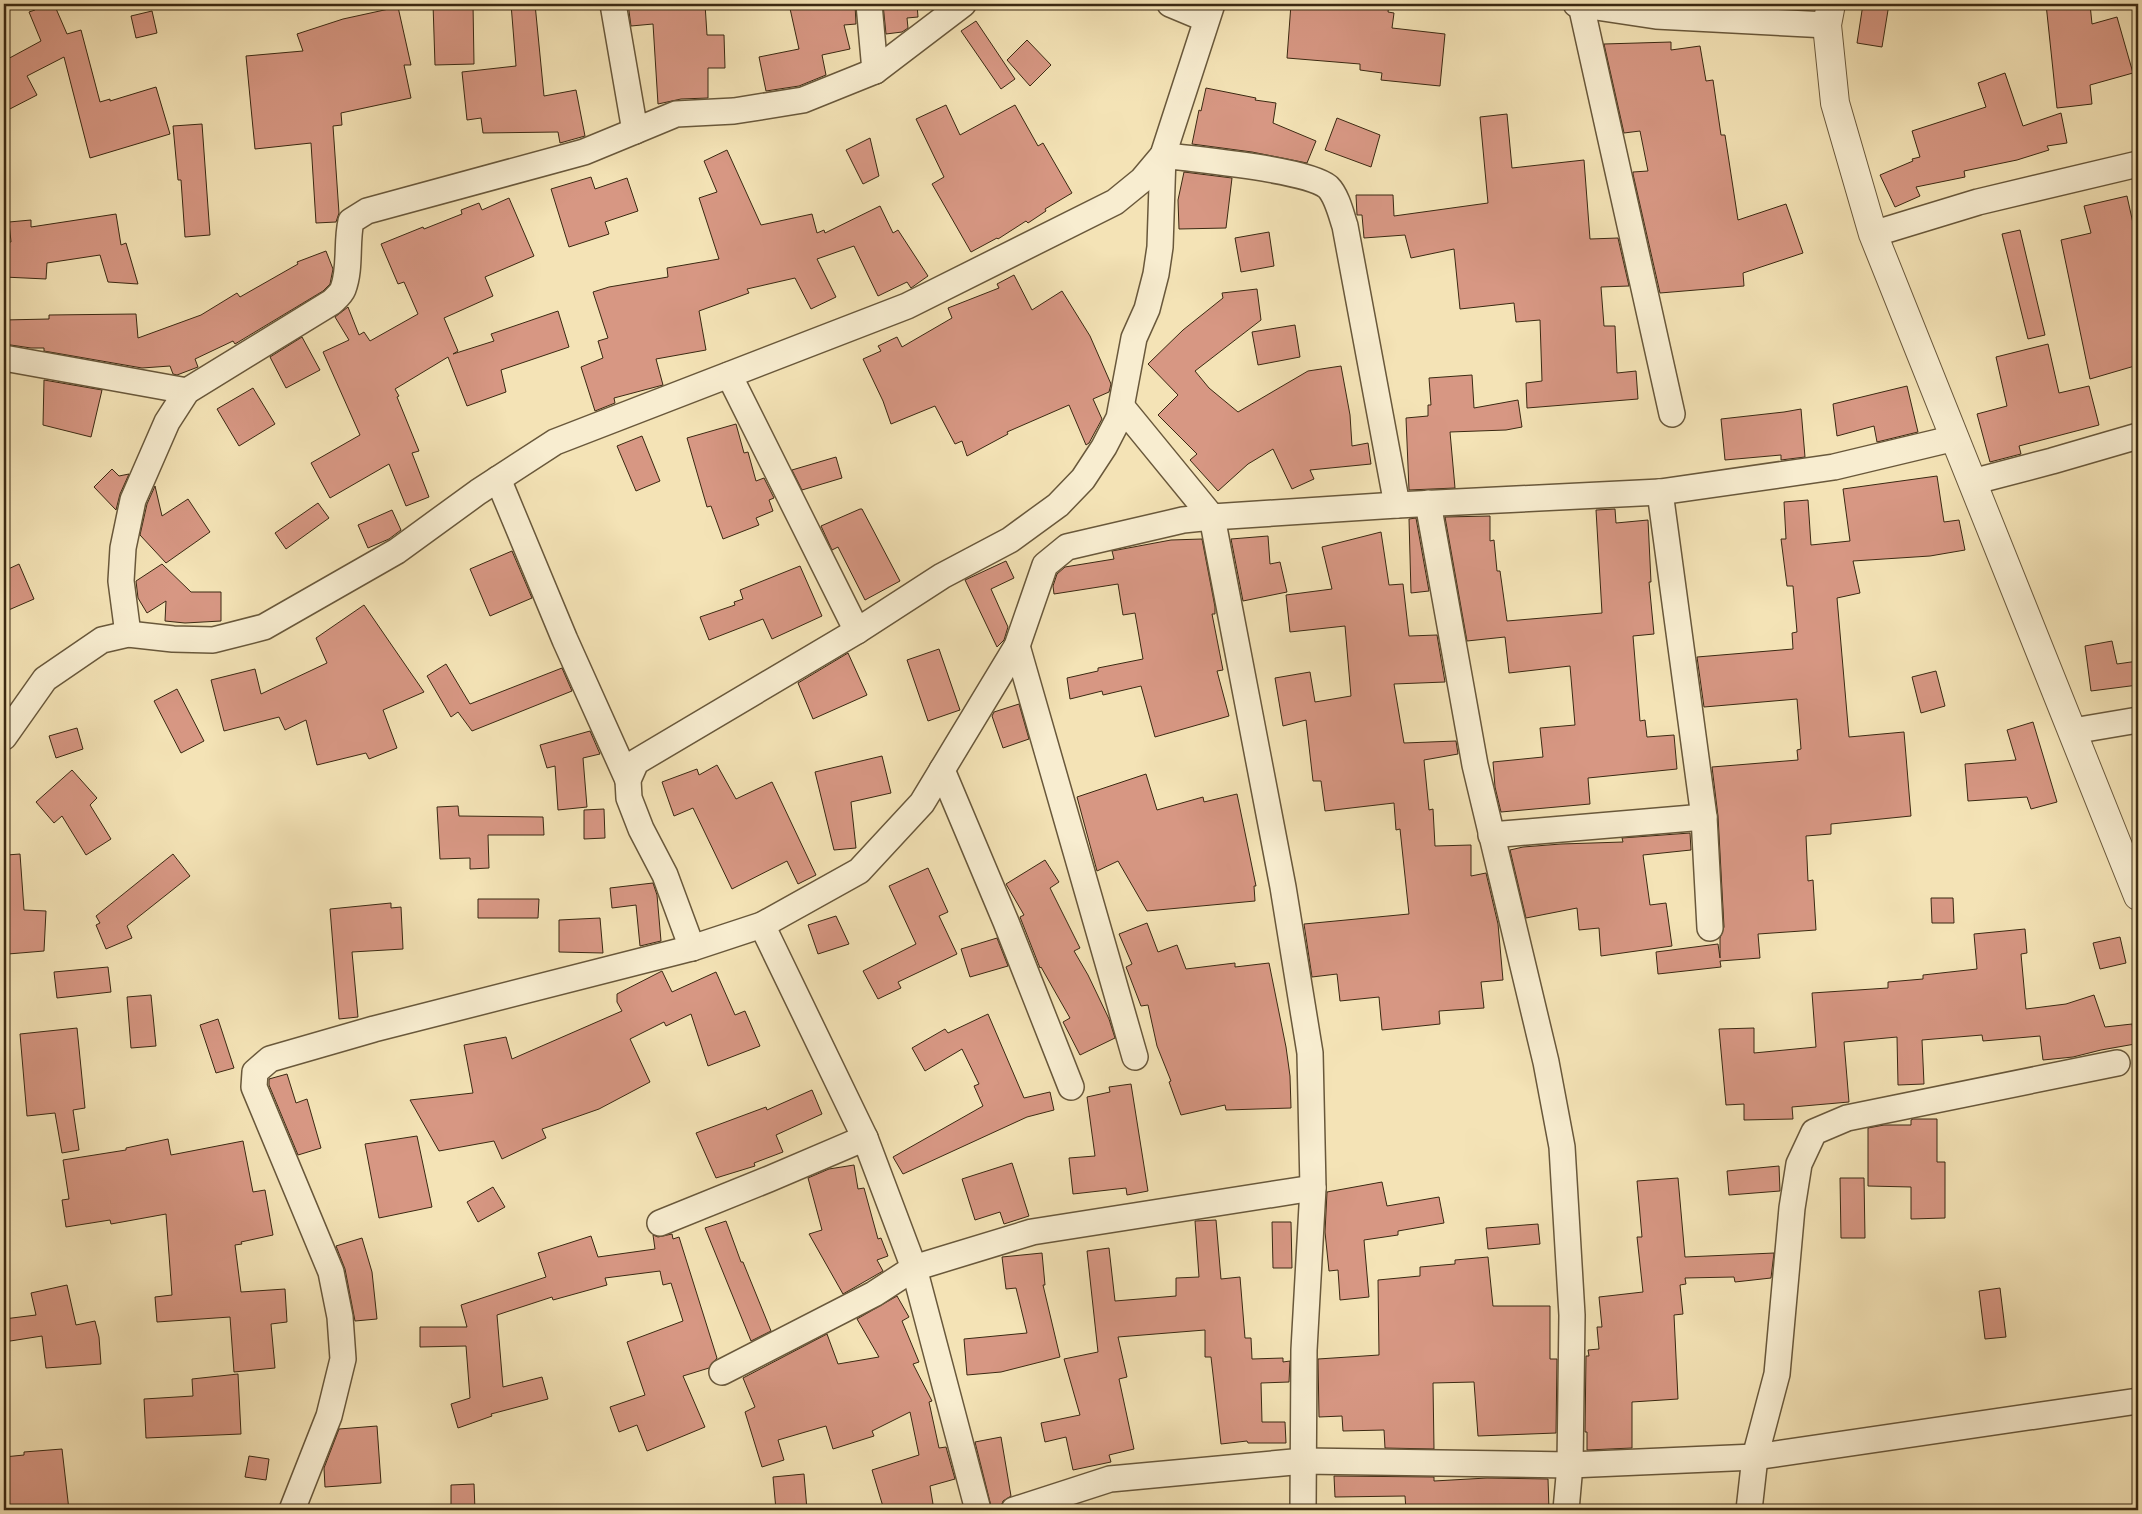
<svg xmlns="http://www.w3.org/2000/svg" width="2142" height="1514" font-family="'IM FELL French Canon',serif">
  <rect width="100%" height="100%" fill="#f4e3b6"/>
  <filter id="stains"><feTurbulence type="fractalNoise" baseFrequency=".004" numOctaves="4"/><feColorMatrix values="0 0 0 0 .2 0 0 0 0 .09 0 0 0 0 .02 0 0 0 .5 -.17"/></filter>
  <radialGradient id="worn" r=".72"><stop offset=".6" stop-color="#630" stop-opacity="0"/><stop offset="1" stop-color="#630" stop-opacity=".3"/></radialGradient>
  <g fill="#d79783" stroke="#3b2912">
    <polygon points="32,4 54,4 67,34 81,30 100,102 110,99 110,101 156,87 170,134 90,158 64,57 27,76 37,95 4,112 4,61 41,41 29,12 35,10"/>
    <polygon points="433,4 473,4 474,64 435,65"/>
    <polygon points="511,4 535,4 544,96 576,90 585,136 560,143 558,132 483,133 481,118 467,120 462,72 516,66"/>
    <polygon points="628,4 705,4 707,35 724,35 725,68 708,68 708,98 681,99 658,104 653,24 631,26"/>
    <polygon points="789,4 855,4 856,24 844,25 850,49 822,55 826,75 799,86 766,91 759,57 799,49"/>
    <polygon points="883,4 917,4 918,17 907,18 908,28 902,32 886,34"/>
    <polygon points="1291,4 1389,4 1388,12 1394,13 1392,28 1445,34 1440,86 1381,80 1382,73 1360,70 1360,64 1287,58"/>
    <polygon points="1863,4 1889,4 1882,47 1857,43"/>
    <polygon points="2046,4 2090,4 2092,24 2117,17 2133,73 2090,85 2092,104 2057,108"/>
    <polygon points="398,7 411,65 404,65 411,98 341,113 342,125 333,126 339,213 336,222 316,223 311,143 255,149 246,56 303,51 297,34 343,19"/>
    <polygon points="152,11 157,33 136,38 131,16"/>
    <polygon points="976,21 1015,79 1001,89 961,31"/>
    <polygon points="1027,40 1051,65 1030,86 1007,60"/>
    <polygon points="1671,42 1671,50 1700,46 1706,81 1713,80 1721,135 1725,135 1738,220 1786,204 1803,253 1743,273 1744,286 1660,293 1633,174 1633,172 1648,171 1640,131 1624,133 1604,44"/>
    <polygon points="2005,73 2023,126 2061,113 2067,143 2047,146 2049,150 2017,160 1964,171 1965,177 1916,187 1920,196 1895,207 1880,175 1913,161 1912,159 1920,157 1912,131 1986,107 1978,83"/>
    <polygon points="1206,88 1256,98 1255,100 1276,103 1273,123 1316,141 1307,163 1252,152 1192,144 1199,110 1201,111"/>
    <polygon points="946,105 960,135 1015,105 1038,146 1043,143 1072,193 1045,209 1046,211 1028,223 1026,221 998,239 997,238 971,252 932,184 944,177 916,119"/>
    <polygon points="1507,114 1512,168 1584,160 1590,239 1618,238 1629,286 1601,287 1604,326 1615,326 1617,373 1636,371 1638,399 1527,408 1526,383 1542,381 1540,320 1516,322 1514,303 1460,309 1454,249 1411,258 1405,235 1364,238 1362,215 1357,215 1356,195 1393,195 1394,216 1488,203 1480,117"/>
    <polygon points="1337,118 1380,135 1371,167 1325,150"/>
    <polygon points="202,124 210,235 185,237 181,180 178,180 173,126"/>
    <polygon points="870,138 879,176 863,184 846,150"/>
    <polygon points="727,150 761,225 812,214 817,233 824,230 825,233 880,206 893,233 898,230 928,276 911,288 907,282 878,296 854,246 817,259 836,297 811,309 795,278 747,289 749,293 699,311 706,350 656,359 663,385 614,398 615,403 595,411 581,367 603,358 598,341 608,338 593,292 609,287 668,277 667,268 719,259 699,198 717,192 704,161"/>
    <polygon points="1184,172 1232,178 1226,228 1179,229 1178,200"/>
    <polygon points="591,177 595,189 627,178 638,211 605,222 609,234 569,247 551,189"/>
    <polygon points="2127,196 2138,246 2138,365 2090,379 2061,240 2091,233 2084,206"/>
    <polygon points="509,198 534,256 485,277 493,296 444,318 458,351 453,354 494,341 491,334 558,311 569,347 501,370 506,392 467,406 448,357 395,389 399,396 397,397 419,451 412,453 429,497 406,506 389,464 330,498 311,463 360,435 323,352 349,340 335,317 348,307 359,335 364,332 370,341 418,314 404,282 398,284 381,244 423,227 424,229 462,214 461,210 479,203 482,210"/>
    <polygon points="116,214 121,245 126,243 138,284 108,282 100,255 47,263 46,279 4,277 4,242 11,242 9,222 31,220 31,227"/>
    <polygon points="2020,230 2045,335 2028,339 2002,234"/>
    <polygon points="1269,232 1274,266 1241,272 1235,238"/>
    <polygon points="326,251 333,269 330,284 323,291 235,344 233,341 195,359 198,367 177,375 173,374 170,366 142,368 44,351 44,348 31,348 4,344 4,320 49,319 49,315 136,314 138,338 201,315 237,293 240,297 298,264 297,262"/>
    <polygon points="1014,275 1032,310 1062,291 1090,336 1111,384 1109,392 1093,399 1102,419 1089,443 1086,445 1069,405 1007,432 1008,434 967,456 962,441 955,444 935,406 891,424 883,401 863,359 881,351 878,346 897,337 902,347 952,318 948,308 999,288 997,284"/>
    <polygon points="1257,289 1261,320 1195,371 1209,388 1238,412 1308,371 1341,366 1350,415 1352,446 1368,443 1371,464 1310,470 1314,479 1292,489 1273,449 1248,464 1218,491 1190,460 1197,454 1158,415 1178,395 1148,364 1183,330 1223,298 1222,293"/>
    <polygon points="1295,325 1300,357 1258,365 1252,332"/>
    <polygon points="302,337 320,370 286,388 270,357"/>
    <polygon points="2048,344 2059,393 2089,386 2099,425 2019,446 2021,454 1990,462 1977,414 2007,406 1996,357"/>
    <polygon points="1472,375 1474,408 1518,400 1522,427 1506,430 1450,432 1455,488 1409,490 1406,418 1428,416 1428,405 1431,405 1429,378"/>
    <polygon points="44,380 102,390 91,437 43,425"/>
    <polygon points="1907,386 1918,432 1877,442 1874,426 1837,436 1833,404"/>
    <polygon points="253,388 275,424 239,446 217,409"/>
    <polygon points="1801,409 1805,457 1781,460 1781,455 1725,460 1721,419 1784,412"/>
    <polygon points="736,424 744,453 748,452 756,481 764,478 774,498 769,500 773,511 756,518 759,525 723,539 711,506 707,507 687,438"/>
    <polygon points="642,436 660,481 636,491 617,446"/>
    <polygon points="836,457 842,478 802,490 792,470"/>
    <polygon points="112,469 119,476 129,474 120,494 116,510 94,487"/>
    <polygon points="1937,476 1944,522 1959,520 1965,550 1930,556 1853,561 1860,593 1837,598 1849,737 1904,732 1911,816 1831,824 1831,834 1806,836 1808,881 1813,880 1816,930 1758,934 1760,958 1720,961 1721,967 1658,974 1656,952 1718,944 1720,958 1720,938 1724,927 1718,816 1712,767 1798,760 1797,750 1801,749 1797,699 1704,707 1697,657 1793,649 1792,633 1797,632 1793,586 1787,586 1781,539 1786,539 1784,502 1808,500 1811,545 1850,541 1843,489"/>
    <polygon points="155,486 162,516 188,499 210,532 166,563 140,535 147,504"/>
    <polygon points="318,503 329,518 286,549 275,533"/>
    <polygon points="860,509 862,509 900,581 865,600 838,547 832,550 821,526"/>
    <polygon points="1615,509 1616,523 1648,520 1651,582 1649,582 1654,634 1633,636 1640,721 1645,720 1647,737 1674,735 1677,769 1588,778 1590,804 1501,812 1495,787 1493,762 1543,757 1540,728 1575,725 1570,666 1509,673 1505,637 1467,641 1445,517 1490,516 1490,541 1494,540 1497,571 1500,571 1507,621 1602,613 1596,510"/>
    <polygon points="392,510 401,530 389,539 368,548 358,525"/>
    <polygon points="1416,518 1429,591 1411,593 1409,519"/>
    <polygon points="1381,532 1389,585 1403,584 1409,636 1437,635 1445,682 1394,684 1404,743 1456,741 1458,754 1424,760 1429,810 1433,809 1435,846 1471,845 1471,876 1486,873 1498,924 1503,980 1481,982 1484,1008 1439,1011 1440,1024 1382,1030 1379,997 1340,1001 1337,974 1312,977 1304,924 1409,914 1400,829 1396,830 1394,803 1325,811 1321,781 1313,781 1306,720 1283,726 1275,678 1310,672 1315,702 1351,696 1345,626 1290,632 1286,595 1332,589 1322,547"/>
    <polygon points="1268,536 1270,564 1280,562 1287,592 1243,601 1231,539"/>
    <polygon points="1202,539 1215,607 1215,614 1212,614 1223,670 1217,671 1229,716 1155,737 1141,686 1103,695 1102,691 1070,699 1067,678 1098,671 1098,668 1143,659 1135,613 1123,615 1118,584 1054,594 1053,586 1057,574 1065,567 1114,559 1112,551 1171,540"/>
    <polygon points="512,551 532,598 490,616 470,569"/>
    <polygon points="1006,561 1014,578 991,589 1008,627 1004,640 997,647 965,580"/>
    <polygon points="19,564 34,599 4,612 4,571"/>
    <polygon points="162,564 191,592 221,592 221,621 185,623 165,621 166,601 147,613 138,598 136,581"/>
    <polygon points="800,566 822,616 772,639 763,619 709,640 700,617 735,605 734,602 743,599 740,590"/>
    <polygon points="364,605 424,692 383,710 397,748 369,759 366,753 317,765 306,720 285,730 279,717 224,731 211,680 255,669 261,694 327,663 316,638"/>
    <polygon points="2112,641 2117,664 2138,661 2138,685 2091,691 2085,646"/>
    <polygon points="939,649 960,710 928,721 907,660"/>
    <polygon points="848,653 867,695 813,719 798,683"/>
    <polygon points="446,664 470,704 562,668 572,691 472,731 458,712 451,717 427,676"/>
    <polygon points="1936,671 1945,706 1921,713 1912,677"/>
    <polygon points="177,689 204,741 181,753 154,701"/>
    <polygon points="1019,704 1029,739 1003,748 992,716 994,712"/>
    <polygon points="2033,722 2057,802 2031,809 2027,797 1968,801 1965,764 2016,760 2007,730"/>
    <polygon points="77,728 83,749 56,758 49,736"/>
    <polygon points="590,731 600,754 583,758 587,807 558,810 555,766 547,768 540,745"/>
    <polygon points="882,756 891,793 851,802 856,848 834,850 815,772"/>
    <polygon points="717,765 736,799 772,782 816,875 798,884 787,861 732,889 693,808 674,816 662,782 697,769 699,775"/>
    <polygon points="72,770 97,798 90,805 111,839 86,855 62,816 54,823 36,802"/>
    <polygon points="1146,774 1157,810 1203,797 1204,802 1237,794 1256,886 1254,886 1255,901 1147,911 1118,861 1097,871 1077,797"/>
    <polygon points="458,806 459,816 543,817 544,835 488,835 489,868 470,869 470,858 440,859 437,807"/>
    <polygon points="604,809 605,838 584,839 584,810"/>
    <polygon points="1690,833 1691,850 1643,855 1650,905 1666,903 1672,946 1601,956 1599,928 1579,930 1577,908 1526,918 1510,850 1523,847 1561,844 1623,842 1622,838"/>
    <polygon points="20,854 24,910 46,911 44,951 8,954 5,926 4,926 7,855"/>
    <polygon points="173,854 190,876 127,926 132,938 106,949 96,925 100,923 96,916"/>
    <polygon points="1045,860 1059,882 1050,888 1080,948 1074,951 1088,975 1109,1019 1115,1038 1080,1055 1063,1022 1070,1018 1041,967 1040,968 1020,917 1024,915 1006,884"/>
    <polygon points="928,868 948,912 939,916 957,954 898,982 901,988 878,999 863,971 916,944 889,886"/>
    <polygon points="653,883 657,895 661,941 640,946 636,905 612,908 610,888"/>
    <polygon points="1931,898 1953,898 1954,923 1932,923"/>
    <polygon points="478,899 539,899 538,918 478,918"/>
    <polygon points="391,903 391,908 401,907 403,949 352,952 358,1017 339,1019 330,909"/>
    <polygon points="836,916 849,944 818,954 808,925"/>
    <polygon points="600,918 603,953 559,952 559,920"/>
    <polygon points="1147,923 1158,952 1177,945 1186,969 1235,963 1235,967 1269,963 1286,1047 1290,1076 1291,1108 1226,1110 1225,1105 1181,1115 1169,1082 1171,1081 1157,1046 1148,1005 1141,1006 1126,967 1132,964 1119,934"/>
    <polygon points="2025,929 2027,953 2021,954 2026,1009 2066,1004 2094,995 2105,1027 2132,1024 2135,1044 2101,1050 2073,1057 2043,1060 2040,1036 1983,1041 1982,1035 1922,1040 1924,1084 1898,1085 1897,1037 1844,1042 1849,1102 1792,1107 1793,1119 1744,1120 1744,1104 1726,1105 1719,1029 1754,1028 1754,1053 1816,1047 1812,993 1888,988 1888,982 1923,979 1923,975 1977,969 1974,934"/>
    <polygon points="2120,937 2126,963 2100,969 2093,943"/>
    <polygon points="997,938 1008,966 970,977 961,949"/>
    <polygon points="108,967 111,992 57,998 54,972"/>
    <polygon points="662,971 672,992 716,972 735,1015 745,1011 760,1046 708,1066 691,1014 666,1026 664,1022 630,1039 650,1082 599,1109 542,1129 546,1138 502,1159 494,1141 439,1151 410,1100 473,1093 464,1045 506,1037 512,1059 622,1011 617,1002 617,994"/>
    <polygon points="151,995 156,1046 131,1048 127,997"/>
    <polygon points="988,1014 1024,1098 1050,1092 1054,1110 1027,1117 903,1174 893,1157 983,1106 974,1086 979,1084 962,1049 925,1071 912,1048 945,1029 948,1033"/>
    <polygon points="218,1019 234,1068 216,1073 200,1025"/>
    <polygon points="77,1028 85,1108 73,1110 79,1150 62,1153 55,1113 27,1116 20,1034"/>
    <polygon points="287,1074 296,1103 307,1099 321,1148 298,1155 269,1085 269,1079"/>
    <polygon points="1131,1084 1148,1191 1127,1195 1126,1188 1073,1194 1069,1158 1095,1156 1087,1097 1110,1092 1109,1087"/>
    <polygon points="812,1090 822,1114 776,1135 783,1152 754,1163 755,1166 716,1178 696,1133 766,1107 767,1110"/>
    <polygon points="1913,1119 1937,1119 1937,1162 1945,1162 1945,1218 1911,1219 1911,1187 1868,1186 1868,1128 1884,1125 1911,1125 1911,1120"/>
    <polygon points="417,1136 432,1207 379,1218 365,1144"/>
    <polygon points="168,1139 171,1155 243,1141 253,1192 265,1190 273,1235 241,1242 242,1244 235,1245 241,1292 285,1289 287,1322 271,1324 275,1368 234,1372 230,1317 157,1322 155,1297 172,1295 166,1214 111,1224 110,1220 66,1227 62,1200 69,1199 63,1160 126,1150 126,1148"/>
    <polygon points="1012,1163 1029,1216 1004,1224 1000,1212 975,1220 962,1179"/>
    <polygon points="854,1165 858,1189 864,1188 878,1239 881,1238 888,1256 877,1260 883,1271 843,1294 809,1234 822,1230 808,1178 829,1169"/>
    <polygon points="1779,1166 1780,1191 1729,1195 1727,1171"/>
    <polygon points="1678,1178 1685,1257 1774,1253 1771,1278 1735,1282 1734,1277 1685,1278 1686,1284 1680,1285 1683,1314 1674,1315 1678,1399 1632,1402 1632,1448 1587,1450 1587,1432 1585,1432 1586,1356 1589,1356 1588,1350 1599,1349 1597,1327 1602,1327 1599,1297 1643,1292 1637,1237 1642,1237 1637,1181"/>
    <polygon points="1840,1178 1864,1178 1865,1238 1841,1238"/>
    <polygon points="1382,1182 1387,1206 1439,1197 1444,1223 1398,1231 1398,1235 1364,1240 1369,1297 1340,1300 1338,1270 1329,1271 1325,1232 1327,1192"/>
    <polygon points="493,1187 505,1207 478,1222 467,1202"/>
    <polygon points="1216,1220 1221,1279 1240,1277 1245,1338 1251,1338 1252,1359 1283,1358 1283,1362 1290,1361 1289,1382 1261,1383 1262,1422 1285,1422 1286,1443 1248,1443 1247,1441 1221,1444 1211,1357 1205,1357 1205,1330 1118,1337 1127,1377 1119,1379 1134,1449 1109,1455 1111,1462 1073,1470 1066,1437 1045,1442 1041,1423 1080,1415 1064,1359 1098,1352 1087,1251 1109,1248 1115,1301 1176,1296 1176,1278 1199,1277 1195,1221"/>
    <polygon points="726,1221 741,1262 743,1262 771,1331 751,1341 705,1228"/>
    <polygon points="1272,1222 1291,1222 1292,1268 1273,1268"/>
    <polygon points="1538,1224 1540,1244 1488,1249 1486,1228"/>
    <polygon points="672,1234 673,1239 679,1237 717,1358 709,1368 683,1376 705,1427 647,1451 637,1425 619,1432 610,1407 645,1395 627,1342 683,1321 671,1283 663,1285 660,1271 605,1278 607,1285 553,1300 552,1297 497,1315 503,1387 542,1377 548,1399 491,1414 492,1416 458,1428 451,1404 470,1398 466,1346 420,1347 420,1327 467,1327 461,1305 546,1277 538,1253 591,1236 598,1257 655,1249 653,1235 658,1237"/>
    <polygon points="362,1238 372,1272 377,1319 355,1321 345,1269 336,1246"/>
    <polygon points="1042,1253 1045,1285 1043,1285 1060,1357 1001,1372 967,1375 964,1339 1027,1333 1016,1288 1006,1289 1002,1257"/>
    <polygon points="1488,1257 1493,1306 1550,1306 1550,1359 1557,1359 1556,1433 1478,1436 1474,1382 1433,1383 1434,1449 1385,1448 1384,1430 1343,1431 1342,1416 1319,1417 1318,1359 1379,1355 1378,1280 1420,1276 1420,1267 1455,1264 1455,1260"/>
    <polygon points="67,1285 76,1325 95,1321 99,1337 101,1364 46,1368 42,1336 4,1342 4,1319 36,1315 31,1293"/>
    <polygon points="2000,1288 2006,1337 1985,1339 1979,1291"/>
    <polygon points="897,1296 909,1317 902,1321 919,1362 913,1364 932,1401 929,1402 939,1448 946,1447 955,1479 930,1486 933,1504 908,1510 884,1510 872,1470 919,1455 910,1412 872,1431 874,1436 833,1449 826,1426 778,1440 784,1460 762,1467 745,1412 755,1407 743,1378 827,1334 838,1364 879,1357 857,1319"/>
    <polygon points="238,1374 241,1434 146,1438 144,1399 193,1396 192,1379"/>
    <polygon points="377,1426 381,1483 325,1487 324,1468 339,1429"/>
    <polygon points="1001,1437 1011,1496 1003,1501 1000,1510 992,1510 975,1442"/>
    <polygon points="62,1449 69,1510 4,1510 4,1457 24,1455 24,1452"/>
    <polygon points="249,1456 269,1459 266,1480 245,1477"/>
    <polygon points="804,1474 807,1510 776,1510 773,1477"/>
    <polygon points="1334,1476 1434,1477 1434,1481 1487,1478 1548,1479 1549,1510 1406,1510 1405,1496 1335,1497"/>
    <polygon points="474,1484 475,1510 451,1510 451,1485"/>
  </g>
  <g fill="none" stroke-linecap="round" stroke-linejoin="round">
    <defs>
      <g id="minor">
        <polyline points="613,4 635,131 676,114 734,111 803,100 875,71 963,4"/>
        <polyline points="869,4 875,71"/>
        <polyline points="1170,4 1206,19"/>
        <polyline points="1576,4 1656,16 1827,25"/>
        <polyline points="1581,5 1672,414"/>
        <polyline points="1873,234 1978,202 2138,164"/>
        <polyline points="4,358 187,391"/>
        <polyline points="729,375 857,631"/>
        <polyline points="1122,407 1212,517 1283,887 1310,1053 1313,1188 1304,1350 1303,1510"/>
        <polyline points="498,479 565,640 628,780"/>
        <polyline points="1972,482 2052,461 2138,436"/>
        <polyline points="1660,492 1704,817 1710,928"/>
        <polyline points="1428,503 1475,765 1546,1062 1562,1147 1572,1315 1570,1465 1566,1510"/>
        <path d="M128,634L121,581L123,548L133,500L167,422L187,391L332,302C336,298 341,294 343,289C351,268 346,243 351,221L367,211L584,152L635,131"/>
        <polyline points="1017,646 1135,1057"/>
        <polyline points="2073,731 2138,720"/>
        <polyline points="4,737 45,679 102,640 128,634 173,639 213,640 264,627 397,551 478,492 555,442 907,306 1115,202 1142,180 1163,155 1212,4"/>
        <polyline points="942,770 1006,922 1071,1087"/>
        <polyline points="1491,835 1704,817"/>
        <polyline points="762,925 865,1138 914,1268 978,1510"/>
        <path d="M692,948L665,875L641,829L629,798L628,780L636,762L857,631L942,576L1010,540L1058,505L1083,479L1104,447L1119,418L1134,338L1147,309L1156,274L1160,247L1163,155C1196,160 1306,169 1328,187C1337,196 1341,214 1345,226L1397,505"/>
        <polyline points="660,1223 769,1179 865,1138"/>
        <polyline points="722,1372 874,1294 914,1268 1032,1232 1313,1188"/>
        <polyline points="292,1510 329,1416 343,1359 340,1317 331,1272 254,1087 255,1072 270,1059 374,1029 692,948 762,925 859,871 922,803 1017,646 1045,565 1067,547 1183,520 1212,517 1397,505 1660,492 1834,467 1955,438"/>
        <polyline points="1014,1510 1110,1479 1304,1461 1570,1465 1755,1457 2138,1401"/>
        <polyline points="1749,1510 1755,1457 1777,1374 1792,1208 1799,1164 1814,1132 1847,1118 2117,1063"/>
      </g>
      <polyline id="tertiary" points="1831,4 1827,25 1835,103 1873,234 2138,896"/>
    </defs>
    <use href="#minor" stroke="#69583b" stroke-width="28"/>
    <use href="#tertiary" stroke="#69583b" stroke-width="30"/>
    <use href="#minor" stroke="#f8edd0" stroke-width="25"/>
    <use href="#tertiary" stroke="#f8edd0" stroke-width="28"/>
  </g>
  <rect width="2142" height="1514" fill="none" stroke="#f4e3b6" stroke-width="20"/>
  <rect x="5" y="5" width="2132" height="1504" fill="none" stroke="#3b2912" stroke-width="2.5"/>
  <rect x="10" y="10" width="2122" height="1494" fill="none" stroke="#3b2912"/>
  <rect width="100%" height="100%" filter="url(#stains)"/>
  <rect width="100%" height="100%" fill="url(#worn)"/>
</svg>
